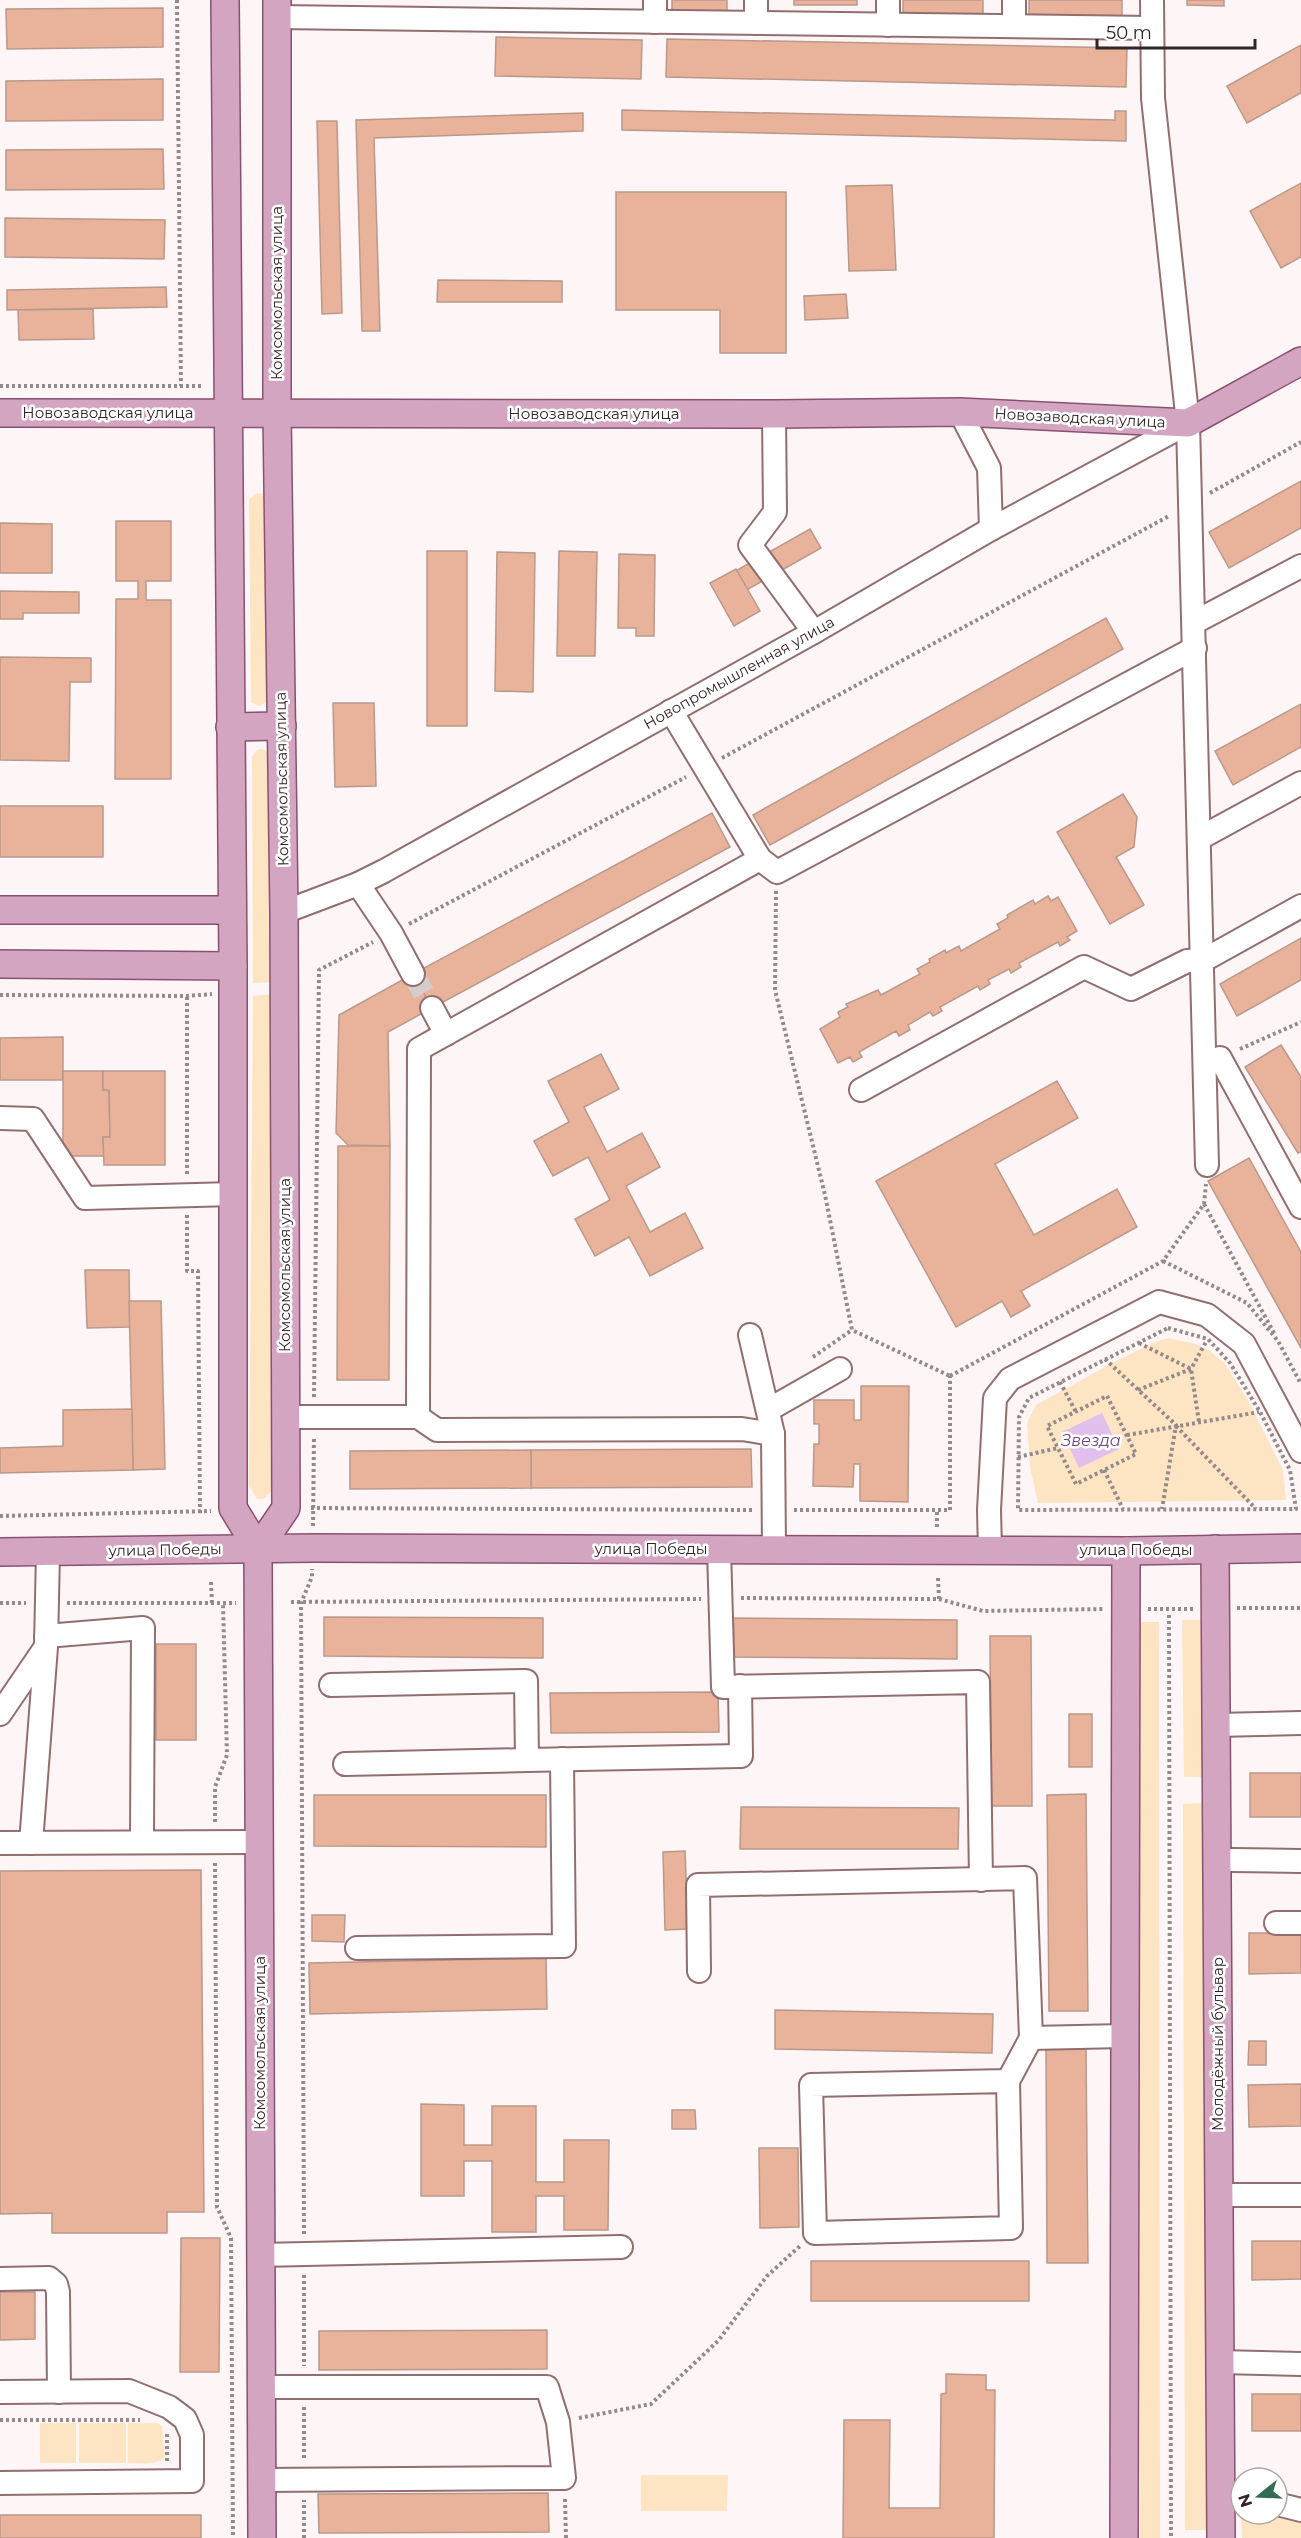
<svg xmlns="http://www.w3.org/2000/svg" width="1301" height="2538" font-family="Montserrat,sans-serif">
  <rect width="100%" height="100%" fill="#fef6f6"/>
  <g fill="#fde4c3">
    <polygon points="257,493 266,494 269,701 259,706 251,702 249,499"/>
    <polygon points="262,749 268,753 274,982 253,983 252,757 257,750"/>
    <polygon points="274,994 273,1489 264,1499 257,1499 249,1486 253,996"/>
    <polygon points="1168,1338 1196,1344 1210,1351 1225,1364 1249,1402 1283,1470 1286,1500 1038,1503 1030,1467 1027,1423 1036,1405 1118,1360 1153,1343"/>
    <polygon points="1182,1620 1202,1620 1203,1777 1184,1777"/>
    <polygon points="1139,1622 1159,1622 1160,2538 1140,2538"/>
    <polygon points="1205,1803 1206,2530 1185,2530 1183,1804"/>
    <rect x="40" y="2423" width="36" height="40"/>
    <rect x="79" y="2423" width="47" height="40"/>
    <path d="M128,2423H157L162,2426L165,2457C156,2466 141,2463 128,2463Z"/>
    <polygon points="641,2475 728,2475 727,2511 641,2511"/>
    <polygon points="1241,2514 1301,2515 1301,2538 1242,2538"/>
  </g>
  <polygon fill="#e1c0ee" points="1102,1413 1119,1449 1079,1468 1062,1432"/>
  <g fill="#e9b29a" stroke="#ba998b" stroke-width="1.5">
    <rect x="672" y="0" width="55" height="14"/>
    <rect x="794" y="0" width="63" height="5"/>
    <rect x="903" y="0" width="80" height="18"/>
    <rect x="1029" y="0" width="93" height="16"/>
    <polygon points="1187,0 1224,0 1224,6 1187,5"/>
    <polygon points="163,8 163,47 7,49 6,9"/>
    <polygon points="496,37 642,40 641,79 495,76"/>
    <polygon points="667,39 1127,48 1126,87 666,77"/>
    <polygon points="1301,45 1301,93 1247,123 1227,86"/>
    <polygon points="163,79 163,120 6,121 6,81"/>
    <polygon points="622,110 1115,120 1115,111 1126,111 1126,141 622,130"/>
    <polygon points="583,113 583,131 374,138 380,331 362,331 356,120"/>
    <polygon points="317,121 337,121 342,313 322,314"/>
    <polygon points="163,149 164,189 6,190 6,150"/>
    <polygon points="1301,183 1301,257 1281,268 1250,211"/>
    <polygon points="892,185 896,270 849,271 846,186"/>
    <polygon points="616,192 786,192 786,353 720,353 720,310 616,310"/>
    <polygon points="5,218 165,220 164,259 5,257"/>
    <polygon points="438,280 562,281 562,302 437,302"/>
    <polygon points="166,287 167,307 7,310 7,290"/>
    <polygon points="846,294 848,318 805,320 804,296"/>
    <polygon points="93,309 94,339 19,340 18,310"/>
    <polygon points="1301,481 1301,528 1229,568 1209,532"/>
    <polygon points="116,521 171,521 171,581 146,581 146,600 171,600 171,779 115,779 116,599 138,599 138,581 116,581"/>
    <polygon points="0,523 52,524 52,573 0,573"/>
    <polygon points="810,529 821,548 743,592 732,573"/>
    <rect x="427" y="551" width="40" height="175"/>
    <polygon points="559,551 597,552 595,656 557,656"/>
    <polygon points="497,552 535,553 533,692 495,691"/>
    <polygon points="619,554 655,555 654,636 636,636 636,628 618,628"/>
    <polygon points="736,569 760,611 734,626 710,583"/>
    <polygon points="0,591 79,592 79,613 23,613 23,619 0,619"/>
    <polygon points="1106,618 1123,649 770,845 753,815"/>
    <polygon points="0,657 91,658 91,682 70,682 69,761 0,760"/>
    <polygon points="333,703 374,703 376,786 335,787"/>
    <polygon points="1301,704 1301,747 1233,785 1215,751"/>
    <polygon points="1123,794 1137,817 1134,847 1116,857 1144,905 1110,924 1057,832"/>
    <rect x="0" y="806" width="103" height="51"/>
    <polygon points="712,813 730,847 432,1008 413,974"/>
    <polygon points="1048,896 1051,901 1058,897 1077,931 1067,937 1070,940 1060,946 1058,942 1019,963 1021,967 1011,973 1009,969 988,980 990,984 980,990 978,986 940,1007 942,1011 933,1016 930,1012 908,1025 910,1030 899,1036 896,1031 859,1052 862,1057 853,1062 850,1057 838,1063 820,1029 840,1017 838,1012 848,1007 846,1004 878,990 881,995 920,974 917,969 930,962 929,959 945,950 946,953 959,946 961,951 1000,929 997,924 1008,918 1007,915 1033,900 1035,904"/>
    <polygon points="1301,938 1301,980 1237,1016 1220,984"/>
    <polygon points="413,974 432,1008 388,1032 390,1146 348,1145 336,1133 339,1015"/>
    <polygon points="63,1037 63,1080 0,1080 0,1038"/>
    <polygon points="1281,1045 1301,1077 1301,1152 1298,1153 1245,1067"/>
    <polygon points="601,1054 619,1089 584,1107 607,1152 642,1133 660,1167 626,1186 650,1232 685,1213 703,1248 650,1276 629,1237 595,1256 575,1219 610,1200 588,1157 553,1176 534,1141 569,1122 548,1081"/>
    <polygon points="63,1071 103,1071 103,1090 109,1090 110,1137 103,1137 104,1156 63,1156"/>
    <polygon points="103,1071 165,1071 165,1165 104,1165 103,1137 110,1137 109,1090 103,1090"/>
    <polygon points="1057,1081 1078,1118 995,1164 1034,1235 1117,1189 1137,1227 1021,1291 1030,1306 1011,1317 1002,1301 956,1327 876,1181"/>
    <polygon points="338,1146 390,1146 389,1380 337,1380"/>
    <polygon points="1249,1158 1301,1252 1301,1348 1208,1181"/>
    <polygon points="85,1270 129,1270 130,1327 87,1328"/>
    <polygon points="129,1301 161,1301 165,1469 133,1470"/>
    <polygon points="861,1386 909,1386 908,1502 860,1501 860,1464 854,1464 853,1487 813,1486 814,1444 819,1444 819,1424 814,1424 814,1400 854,1400 854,1420 861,1420"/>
    <polygon points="132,1409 133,1470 0,1473 0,1448 63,1446 63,1410"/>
    <polygon points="751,1449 752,1487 531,1488 531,1450"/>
    <polygon points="531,1450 531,1488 350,1489 350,1451"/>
    <polygon points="324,1617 543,1618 543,1658 324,1656"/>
    <polygon points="727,1618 957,1620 957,1659 726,1657"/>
    <polygon points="990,1636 1031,1636 1032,1806 991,1806"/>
    <rect x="156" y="1644" width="40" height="96"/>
    <polygon points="718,1692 719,1732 551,1733 550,1693"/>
    <rect x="1069" y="1714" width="23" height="53"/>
    <rect x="1250" y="1773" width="51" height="44"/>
    <polygon points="1086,1794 1088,2011 1049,2011 1047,1795"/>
    <polygon points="314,1795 546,1795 546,1847 314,1846"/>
    <polygon points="741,1807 959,1808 958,1849 740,1849"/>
    <polygon points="685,1851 688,1929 665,1930 663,1852"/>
    <polygon points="201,1870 204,2212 167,2212 167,2233 52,2233 52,2213 0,2214 0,1871"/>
    <polygon points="312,1915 345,1915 344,1942 312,1941"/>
    <polygon points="1249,1933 1301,1933 1301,1973 1249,1974"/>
    <polygon points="546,1958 547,2009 310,2014 309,1963"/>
    <polygon points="775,2010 993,2014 992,2053 775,2049"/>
    <polygon points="1249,2041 1266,2041 1266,2065 1248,2065"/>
    <polygon points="1046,2049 1086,2049 1088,2263 1047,2263"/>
    <polygon points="1301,2084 1301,2126 1249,2127 1248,2085"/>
    <polygon points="421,2104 464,2105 464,2145 492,2145 492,2106 536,2106 536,2182 564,2182 564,2140 609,2140 608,2230 564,2230 564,2196 536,2196 536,2232 492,2232 492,2161 464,2161 464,2196 421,2196"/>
    <polygon points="672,2110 695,2110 696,2129 672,2129"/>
    <polygon points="759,2148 798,2148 799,2227 760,2228"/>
    <polygon points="181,2238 220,2238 219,2372 180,2372"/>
    <polygon points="1252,2241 1301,2241 1301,2279 1252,2280"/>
    <rect x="811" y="2261" width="218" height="40"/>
    <polygon points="0,2292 35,2292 35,2339 0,2340"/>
    <polygon points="547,2330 547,2369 319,2370 319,2331"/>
    <polygon points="946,2374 986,2375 986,2390 995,2390 994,2538 843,2538 844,2420 890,2420 889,2508 940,2508 941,2394 946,2393"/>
    <rect x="1252" y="2394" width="49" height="37"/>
    <polygon points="548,2493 549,2532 319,2533 318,2494"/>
    <rect x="0" y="2515" width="201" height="23"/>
  </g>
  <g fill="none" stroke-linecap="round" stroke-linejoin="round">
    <polyline stroke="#d5cccc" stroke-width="22" stroke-dasharray="22 11" stroke-linecap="butt" points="413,974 432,1008"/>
    <defs>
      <g id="minor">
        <polyline points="888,0 888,25"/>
        <polyline points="1152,0 1153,98 1188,423 1207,1165"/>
        <polyline points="277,17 1152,28"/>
        <polyline points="655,22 655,0"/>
        <polyline points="756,23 756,0"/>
        <polyline points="1014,26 1014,0"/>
        <polyline points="960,412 989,468 991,529"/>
        <polyline points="774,414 775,512 750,545 814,632"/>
        <polyline points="1195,622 1301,566"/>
        <polyline points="671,711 760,859"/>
        <polyline points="1200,838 1301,783"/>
        <polyline points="358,884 391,933 413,974"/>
        <polyline points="284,912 358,884 384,871 814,632 991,529 1188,423"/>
        <polyline points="432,1008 446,1034"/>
        <polyline points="1220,1058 1301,1207"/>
        <polyline points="861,1090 1084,967 1131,989 1187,961 1204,960 1301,906"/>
        <polyline points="0,1118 33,1119 85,1198 233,1194"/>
        <polyline points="750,1335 773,1434 774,1549"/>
        <polyline points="768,1410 840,1369"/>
        <polyline points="286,1417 418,1417 437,1430 742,1429 773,1434"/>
        <polyline points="418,1417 419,1049 760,859 777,872 1195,648"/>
        <polyline points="719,1549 723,1687 978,1682 981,1880"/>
        <polyline points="990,1550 989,1510 995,1398 1010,1379 1159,1302 1207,1315 1244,1344 1301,1451"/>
        <polyline points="46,1636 143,1628 142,1842"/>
        <polyline points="331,1685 526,1681 527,1760 741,1756 740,1686"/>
        <polyline points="0,1714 45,1648"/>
        <polyline points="1216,1725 1301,1723"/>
        <polyline points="345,1764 527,1760"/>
        <polyline points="0,1843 259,1842"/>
        <polyline points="31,1843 46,1647 48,1552"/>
        <polyline points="1232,1860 1301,1861"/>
        <polyline points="1276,1923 1301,1923"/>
        <polyline points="357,1948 564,1946 562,1759"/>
        <polyline points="699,1971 698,1885 1025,1878 1031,2038 1008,2081 811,2085 815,2233 1011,2228 1008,2081"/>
        <polyline points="1031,2038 1124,2036"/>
        <polyline points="1219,2195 1301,2195"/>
        <polyline points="260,2255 621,2247"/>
        <polyline points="0,2279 49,2278 56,2284 58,2292 59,2392"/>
        <polyline points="1220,2362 1301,2364"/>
        <polyline points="261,2387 547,2387 558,2422 564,2478 261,2480"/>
        <polyline points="0,2392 129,2391 169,2407 185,2419 192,2435 192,2481 0,2483"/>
        <polyline points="1221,2491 1241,2496"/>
        <polyline points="1277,2504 1301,2510"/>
      </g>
      <g id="major">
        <polyline points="225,0 233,966 233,1508 258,1549 262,2538"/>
        <polyline points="0,413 774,414 960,412 1188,423 1301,361"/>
        <polyline points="230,727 282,726"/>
        <polyline points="0,910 232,910"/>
        <polyline points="0,964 233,966"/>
        <polyline points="258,1549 286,1508 284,912 277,413 277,0"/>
        <polyline points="1215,1549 1221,2538"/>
        <polyline points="0,1552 314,1548 1126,1551 1301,1548"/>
        <polyline points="1124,2538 1126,1551"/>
      </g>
    </defs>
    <use href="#minor" stroke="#916f70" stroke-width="26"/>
    <use href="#major" stroke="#89516e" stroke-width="30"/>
    <g stroke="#958a8a" stroke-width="4" stroke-dasharray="3 3" stroke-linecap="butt">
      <polyline points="177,0 181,386"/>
      <polyline points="0,386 204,386"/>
      <polyline points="1210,493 1301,442"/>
      <polyline points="722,758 1169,516"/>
      <polyline points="776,891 775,990 825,1195 852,1330 950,1376"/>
      <polyline points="409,924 686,777"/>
      <polyline points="0,995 187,996 212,994"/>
      <polyline points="1240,1049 1301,1022"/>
      <polyline points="187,1174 187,996"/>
      <polyline points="1204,1204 1274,1333"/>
      <polyline points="187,1215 187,1271 198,1271 200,1513"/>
      <polyline points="1163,1261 1247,1303 1278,1341 1301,1384"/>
      <polygon points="1168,1328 1208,1339 1230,1363 1260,1412 1290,1470 1296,1509 1018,1510 1019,1417 1029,1398"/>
      <polyline points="1139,1343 1191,1369 1199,1422"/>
      <polyline points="813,1357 852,1330"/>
      <polyline points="1105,1359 1176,1425 1162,1509"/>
      <polyline points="950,1376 1163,1261 1204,1204 1206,1184"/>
      <polyline points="1060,1382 1076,1412"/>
      <polyline points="1138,1390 1191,1369 1207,1340"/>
      <polygon points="1107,1396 1136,1454 1076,1484 1047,1426"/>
      <polyline points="314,1397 319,970 373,942"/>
      <polyline points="1176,1426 1256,1509"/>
      <polyline points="1127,1435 1259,1412"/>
      <polyline points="1018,1457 1058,1448"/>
      <polyline points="1104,1470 1123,1509"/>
      <polyline points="311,1508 754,1510"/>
      <polyline points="794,1510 950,1510 950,1376"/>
      <polyline points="0,1516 211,1511"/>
      <polyline points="313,1526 314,1437"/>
      <polyline points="937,1527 937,1510"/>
      <polyline points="938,1578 939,1599"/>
      <polyline points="211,1582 212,1603"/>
      <polyline points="741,1598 939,1599 983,1611 1104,1609"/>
      <polyline points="291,1602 701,1599"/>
      <polyline points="0,1603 26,1603"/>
      <polyline points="67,1603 236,1603"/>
      <polyline points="1237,1608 1301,1608"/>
      <polyline points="1148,1609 1194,1609"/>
      <polyline points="1169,1615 1171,2538"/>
      <polyline points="215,1822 215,1787 227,1755 223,1603"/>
      <polyline points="215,1863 217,2207 231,2238 233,2538"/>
      <polyline points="304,2234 301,1603 312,1577 312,1569"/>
      <polyline points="304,2275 304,2366"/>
      <polyline points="304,2407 304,2459"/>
      <polyline points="579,2418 651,2404 718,2341 767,2276 801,2245"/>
      <polyline points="0,2420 140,2420"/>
      <polyline points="167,2434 167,2463"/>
      <polyline points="565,2499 566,2538"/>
      <polyline points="304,2538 304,2500"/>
    </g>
    <use href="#minor" stroke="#fff" stroke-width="22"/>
    <use href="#major" stroke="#d4a5c0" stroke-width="27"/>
  </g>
  <g text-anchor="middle" stroke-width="5" stroke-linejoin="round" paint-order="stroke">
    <g font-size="15" fill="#332525" stroke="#fff">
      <text transform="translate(277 293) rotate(-90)" y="5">Комсомольская улица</text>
      <text x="108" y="418">Новозаводская улица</text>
      <text x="594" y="419">Новозаводская улица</text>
      <text transform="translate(1080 418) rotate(3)" y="5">Новозаводская улица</text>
      <text transform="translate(739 673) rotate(-29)" y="5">Новопромышленная улица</text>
      <text transform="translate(282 779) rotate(-91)" y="5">Комсомольская улица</text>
      <text transform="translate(285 1265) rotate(-90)" y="5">Комсомольская улица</text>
      <text x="651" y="1554">улица Победы</text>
      <text transform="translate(165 1550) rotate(-1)" y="5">улица Победы</text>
      <text x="1136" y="1555">улица Победы</text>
      <text transform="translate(260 2043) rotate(-90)" y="5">Комсомольская улица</text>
      <text transform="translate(1218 2044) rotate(-90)" y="5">Молодёжный бульвар</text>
    </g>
    <g font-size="16" font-style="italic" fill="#6e447e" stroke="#fff">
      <text x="1091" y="1446">Звезда</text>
    </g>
  </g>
  <g transform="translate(1259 2496) rotate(252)"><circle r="28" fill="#ffffff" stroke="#ada8a8" stroke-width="1.5"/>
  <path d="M0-4.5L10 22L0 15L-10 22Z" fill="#336b53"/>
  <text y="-9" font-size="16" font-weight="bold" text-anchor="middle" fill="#332525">N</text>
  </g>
  <path d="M1097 39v9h158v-9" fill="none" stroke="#332525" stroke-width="3"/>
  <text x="1106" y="39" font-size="18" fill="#332525" stroke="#ffffff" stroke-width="4.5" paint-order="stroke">50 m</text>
</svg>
